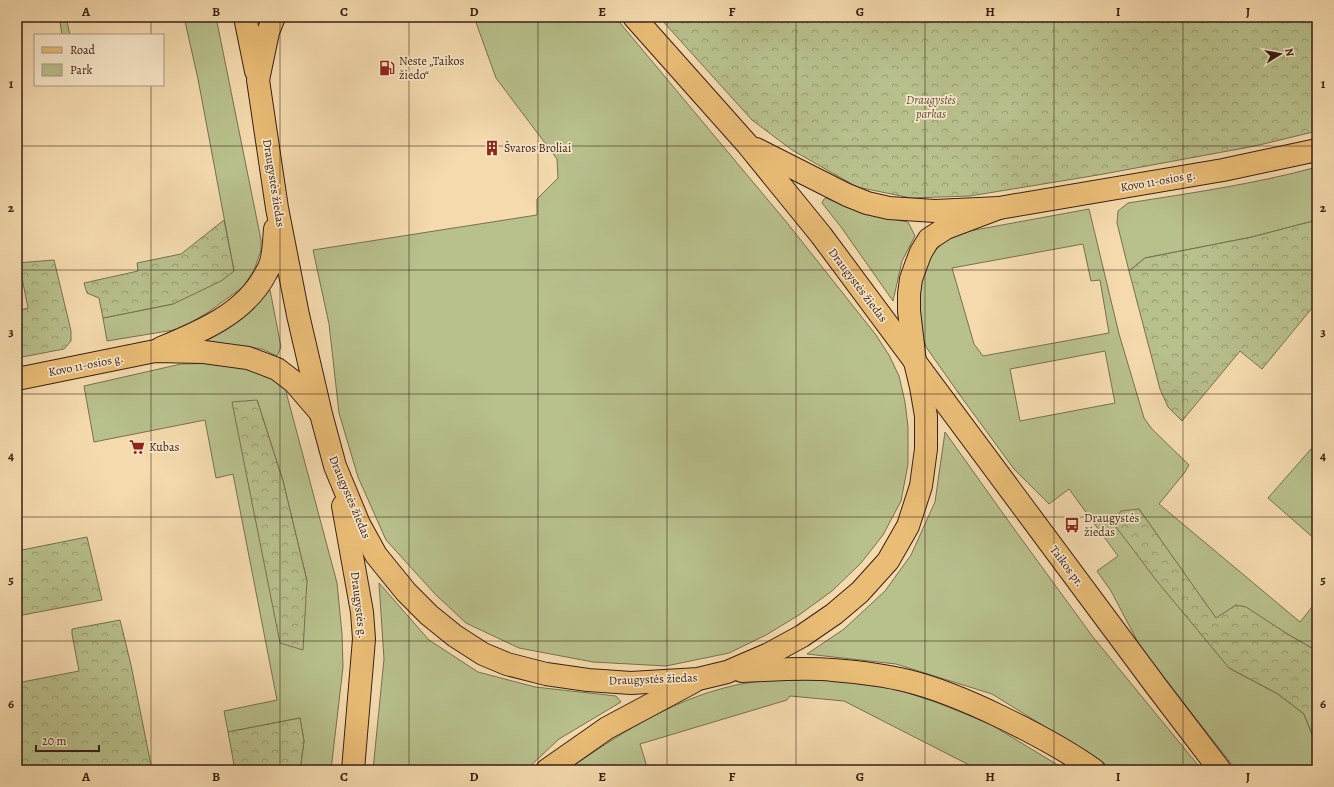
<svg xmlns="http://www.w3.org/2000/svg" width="1334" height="787" font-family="Alegreya,serif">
  <defs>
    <pattern id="forest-crowns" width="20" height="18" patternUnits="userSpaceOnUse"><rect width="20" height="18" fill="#b8c08c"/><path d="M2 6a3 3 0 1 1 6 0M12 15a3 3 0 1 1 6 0" fill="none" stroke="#979b71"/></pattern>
  </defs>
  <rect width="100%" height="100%" fill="#f4daad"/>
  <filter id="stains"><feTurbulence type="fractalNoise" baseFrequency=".005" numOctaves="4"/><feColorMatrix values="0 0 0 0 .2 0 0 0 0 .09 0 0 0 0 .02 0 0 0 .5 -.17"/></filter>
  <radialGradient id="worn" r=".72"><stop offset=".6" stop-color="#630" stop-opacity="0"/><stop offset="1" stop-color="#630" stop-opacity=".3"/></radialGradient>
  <g fill="#b8c08c" stroke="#787050" fill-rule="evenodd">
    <polygon points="56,17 66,17 70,35 62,35 60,22"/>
    <polygon points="184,17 216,17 261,240 261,250 258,259 254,270 243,287 207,313 180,329 107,341 103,318 173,304 234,271 198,79"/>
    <polygon points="474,17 615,17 788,224 876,335 889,355 899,376 905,402 908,427 908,464 901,501 883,535 861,563 832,591 799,615 766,635 729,653 666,666 593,662 519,648 466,623 435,594 386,540 358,477 339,413 329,324 313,250 537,215 537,199 558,178 557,159 496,78"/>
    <path d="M1317,167V220L1252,237L1145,258L1129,271L1117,223L1118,211L1128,203C1191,193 1255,184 1317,167Z"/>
    <path d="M826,198C855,210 877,217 908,222L915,236L902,261L893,301L841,227L822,203L824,199Z"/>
    <path d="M1089,209L1119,334L1144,418L1152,429L1189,465L1185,472L1159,504L1300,622L1317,601V651L1236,605L1216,619L1139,509L1229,668L1278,694L1304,714L1313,737L1317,770H1236L1141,648L1111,591L1097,571L1118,556L1069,489L1049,504L1014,469L962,398L926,347L918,320L919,288L931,255L949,237L964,232ZM1083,244L1091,281L1100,280L1109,333L983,356L974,344L952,268ZM1105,351L1115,403L1020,421L1010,369Z"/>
    <polygon points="270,290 281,347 277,356 262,349 256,348 208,342 205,338 241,318"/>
    <path d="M227,363L257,367L285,388L337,583L342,634L343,667L331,770H300L304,741L300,718L228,732L224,711L277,700L233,474L216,478L205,420L94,442L84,386L181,364ZM257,400L283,481L307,581Z"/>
    <polygon points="945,432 1012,526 1093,637 1202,770 1115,770 992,694 896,664 807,654 844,629 885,591 911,555 935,502"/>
    <polygon points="1311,449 1317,455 1317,541 1268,498"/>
    <polygon points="379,583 429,640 478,672 535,687 616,696 621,702 559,739 526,770 373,770 384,659"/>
    <path d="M805,679L852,681L899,690L938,703L990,724L1066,770H979L844,701L790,696L787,700L640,744L648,770H567C618,735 671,700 732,686C756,680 780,680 805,679Z"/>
  </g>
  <g fill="url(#forest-crowns)" stroke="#787050">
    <polygon points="659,17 1317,17 1317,131 1255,146 1098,175 970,196 911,198 857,187 792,150 752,120"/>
    <polygon points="224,220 234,271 221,281 173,304 103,318 99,298 87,293 84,283 138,271 137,263 181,254"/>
    <polygon points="1317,220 1317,302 1262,369 1240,351 1182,421 1168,407 1160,389 1129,271 1145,258 1252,237"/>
    <polygon points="54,260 71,331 71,341 64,349 17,358 17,311 28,308 21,273 17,273 17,263"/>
    <polygon points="257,400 283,481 307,581 303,650 280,643 232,402"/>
    <polygon points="1139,509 1216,618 1236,605 1246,607 1289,635 1317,651 1317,766 1313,737 1304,714 1278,694 1229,668 1156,580 1113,523 1121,511"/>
    <polygon points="87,537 102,600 17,616 17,551"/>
    <polygon points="120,620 131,665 152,770 17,770 17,683 79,671 72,634 72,629"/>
    <polygon points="300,718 304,741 300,770 235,770 228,732"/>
  </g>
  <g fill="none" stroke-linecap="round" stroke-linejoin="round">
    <defs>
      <g id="major">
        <polyline points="245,17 256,71"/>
        <polyline points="274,17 268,32 258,80 277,208 298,315 321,414 335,466 359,524 376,555 406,592 429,615 455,636 483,654 507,664 546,674 588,680 631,683 698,679 727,672 769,654 802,636 834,614 860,592 888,561 908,526 921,486 926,449 926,416 921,387 915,362 909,311 909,294 911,279 916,265 921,252 929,239 946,228 999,208"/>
        <polyline points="634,17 747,144 821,235 1156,686 1220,770"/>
        <polyline points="756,149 847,195 867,203 889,208 935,211 999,208 1223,170 1317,150"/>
        <path d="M161,348C200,332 246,313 266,273C268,270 270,266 271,262C274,252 274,239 275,229"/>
        <polyline points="17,379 155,351 204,352 248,358 277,369 294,382 319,411"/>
        <polyline points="343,506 362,612 364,639 353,770"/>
        <path d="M742,671C772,670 803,667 833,670C858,672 884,675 908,681C940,689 970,702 999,716C1032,732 1065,749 1094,770"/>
        <polyline points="547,770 607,728 693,682"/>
      </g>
    </defs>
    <use href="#major" stroke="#381f13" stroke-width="24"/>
    <use href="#major" stroke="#eabd76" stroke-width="22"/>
  </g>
  <path fill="none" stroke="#381f13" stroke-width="1" stroke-opacity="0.55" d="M151,17V35M280,17V770M409,17V770M538,17V770M667,17V770M796,17V770M925,17V770M1054,17V770M1183,17V770M151,85V770M17,146H1317M17,270H1317M17,394H1317M17,517H1317M17,641H1317"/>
  <defs>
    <symbol id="fuel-bare" viewBox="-9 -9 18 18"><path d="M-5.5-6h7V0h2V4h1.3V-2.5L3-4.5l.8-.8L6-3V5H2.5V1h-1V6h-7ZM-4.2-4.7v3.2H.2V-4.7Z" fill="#8f2418" stroke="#f8e7ca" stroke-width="2.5" paint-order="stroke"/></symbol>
    <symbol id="building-bare" viewBox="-9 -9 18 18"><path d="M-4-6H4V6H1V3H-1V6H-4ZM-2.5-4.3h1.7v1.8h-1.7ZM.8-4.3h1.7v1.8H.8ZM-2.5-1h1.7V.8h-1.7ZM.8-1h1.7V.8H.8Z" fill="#8f2418" stroke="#f8e7ca" stroke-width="2.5" paint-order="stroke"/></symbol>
    <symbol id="supermarket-bare" viewBox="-9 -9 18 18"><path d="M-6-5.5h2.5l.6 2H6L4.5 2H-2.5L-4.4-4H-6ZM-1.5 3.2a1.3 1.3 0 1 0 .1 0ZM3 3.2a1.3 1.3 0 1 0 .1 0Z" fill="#8f2418" stroke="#f8e7ca" stroke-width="2.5" paint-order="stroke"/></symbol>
    <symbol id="bus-bare" viewBox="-9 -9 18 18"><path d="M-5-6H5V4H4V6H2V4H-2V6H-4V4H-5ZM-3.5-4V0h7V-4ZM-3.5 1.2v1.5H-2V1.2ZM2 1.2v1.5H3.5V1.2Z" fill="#8f2418" stroke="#f8e7ca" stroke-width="2.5" paint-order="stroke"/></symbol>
  </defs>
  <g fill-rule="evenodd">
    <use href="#fuel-bare" x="376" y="57" width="22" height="22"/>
    <use href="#building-bare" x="481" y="137" width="22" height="22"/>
    <use href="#supermarket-bare" x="126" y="436" width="22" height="22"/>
    <use href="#bus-bare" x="1061" y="514" width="22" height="22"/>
  </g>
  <g text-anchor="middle" stroke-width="3.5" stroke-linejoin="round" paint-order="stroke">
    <g font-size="12" fill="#381f13" stroke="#f8e7ca" text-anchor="start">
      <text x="399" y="65">Neste „Taikos<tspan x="399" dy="14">žiedo“</tspan></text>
      <text x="504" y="152">Švaros Broliai</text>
      <text x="149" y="451">Kubas</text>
      <text x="1084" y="522">Draugystės<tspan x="1084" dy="14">žiedas</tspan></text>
    </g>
    <g font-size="12" font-style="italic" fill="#5e4f37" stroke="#f8e7ca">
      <text x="931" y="104">Draugystės<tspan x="931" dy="14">parkas</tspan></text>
    </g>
    <g font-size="12" fill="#381f13" stroke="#f8e7ca">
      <text transform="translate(1158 181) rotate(-10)" y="4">Kovo 11-osios g.</text>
      <text transform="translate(274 183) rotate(81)" y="4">Draugystės žiedas</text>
      <text transform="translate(858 285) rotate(53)" y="4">Draugystės žiedas</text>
      <text transform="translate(86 365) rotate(-11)" y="4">Kovo 11-osios g.</text>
      <text transform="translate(350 497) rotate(67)" y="4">Draugystės žiedas</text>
      <text transform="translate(1067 566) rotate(53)" y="4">Taikos pr.</text>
      <text transform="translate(359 605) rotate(83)" y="4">Draugystės g.</text>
      <text transform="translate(653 679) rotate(-2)" y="4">Draugystės žiedas</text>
    </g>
  </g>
  <rect width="1334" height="787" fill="none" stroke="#f4daad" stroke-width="44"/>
  <rect x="34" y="34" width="130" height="52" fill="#f8e7ca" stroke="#ab9781"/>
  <rect x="42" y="47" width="20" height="6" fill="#eabd76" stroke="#ab9781"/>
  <text x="70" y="54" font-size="12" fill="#381f13">Road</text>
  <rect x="42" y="64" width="20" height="12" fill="#b8c08c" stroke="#ab9781"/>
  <text x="70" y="74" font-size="12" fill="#381f13">Park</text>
  <g transform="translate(1280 54) rotate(79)" stroke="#f8e7ca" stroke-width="3" paint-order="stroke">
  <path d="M0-3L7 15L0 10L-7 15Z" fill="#381f13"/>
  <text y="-6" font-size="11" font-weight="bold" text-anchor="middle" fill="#381f13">N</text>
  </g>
  <path d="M36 745v6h63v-6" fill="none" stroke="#381f13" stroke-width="2"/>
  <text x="42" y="745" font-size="12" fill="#381f13" stroke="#f8e7ca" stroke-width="3" paint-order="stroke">20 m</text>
  <rect x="22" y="22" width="1290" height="743" fill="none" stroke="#381f13" stroke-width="1.5"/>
  <g font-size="13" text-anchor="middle" font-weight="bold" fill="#381f13">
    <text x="86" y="16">A</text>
    <text x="216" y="16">B</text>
    <text x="344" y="16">C</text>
    <text x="474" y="16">D</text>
    <text x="602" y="16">E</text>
    <text x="732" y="16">F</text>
    <text x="860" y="16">G</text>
    <text x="990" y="16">H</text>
    <text x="1118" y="16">I</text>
    <text x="1248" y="16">J</text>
    <text x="11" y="88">1</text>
    <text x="1323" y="88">1</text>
    <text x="11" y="212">2</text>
    <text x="1323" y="212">2</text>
    <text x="11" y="336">3</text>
    <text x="1323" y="336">3</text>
    <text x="11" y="460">4</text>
    <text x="1323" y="460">4</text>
    <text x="11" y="584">5</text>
    <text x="1323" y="584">5</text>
    <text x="11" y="708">6</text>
    <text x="1323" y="708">6</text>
    <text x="86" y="781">A</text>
    <text x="216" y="781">B</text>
    <text x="344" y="781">C</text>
    <text x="474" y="781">D</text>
    <text x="602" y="781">E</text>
    <text x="732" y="781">F</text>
    <text x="860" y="781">G</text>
    <text x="990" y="781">H</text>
    <text x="1118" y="781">I</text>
    <text x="1248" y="781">J</text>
  </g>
  <rect width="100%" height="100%" filter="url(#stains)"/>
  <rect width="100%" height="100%" fill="url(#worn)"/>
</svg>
